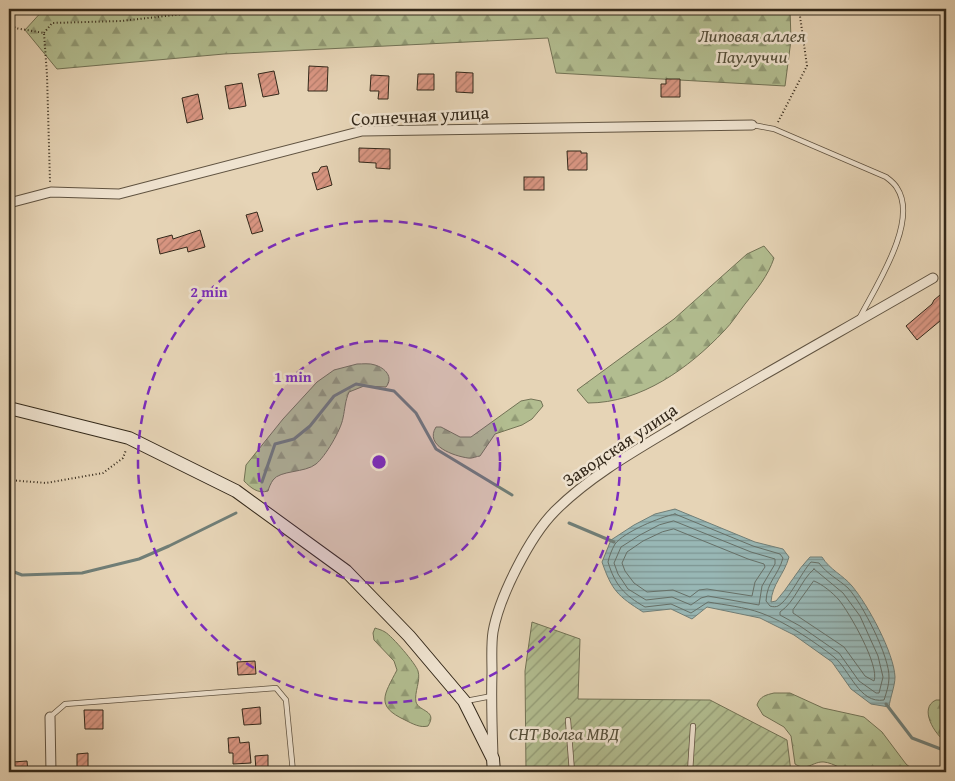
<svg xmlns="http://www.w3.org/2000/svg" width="955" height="781" font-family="'Gentium Book Plus',serif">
  <defs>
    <pattern id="forest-firs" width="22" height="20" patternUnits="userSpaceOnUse" patternTransform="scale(1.25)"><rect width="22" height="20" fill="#b2bd90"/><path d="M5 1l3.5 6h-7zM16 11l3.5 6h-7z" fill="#919a75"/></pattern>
    <pattern id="garden-furrows" width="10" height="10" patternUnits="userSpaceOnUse" patternTransform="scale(1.25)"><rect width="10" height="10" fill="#b2bd90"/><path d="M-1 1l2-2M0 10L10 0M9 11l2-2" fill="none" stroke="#919a75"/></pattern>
    <pattern id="water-rules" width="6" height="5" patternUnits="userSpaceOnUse" patternTransform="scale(1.25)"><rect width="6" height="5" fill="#98b7b5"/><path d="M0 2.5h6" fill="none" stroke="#7d9592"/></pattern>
    <pattern id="building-hatch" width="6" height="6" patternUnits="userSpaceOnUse" patternTransform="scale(1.25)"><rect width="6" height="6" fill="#d89581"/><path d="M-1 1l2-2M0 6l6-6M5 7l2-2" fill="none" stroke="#b07a69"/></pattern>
  </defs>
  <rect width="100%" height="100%" fill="#e6d4b6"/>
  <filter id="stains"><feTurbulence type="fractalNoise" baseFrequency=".004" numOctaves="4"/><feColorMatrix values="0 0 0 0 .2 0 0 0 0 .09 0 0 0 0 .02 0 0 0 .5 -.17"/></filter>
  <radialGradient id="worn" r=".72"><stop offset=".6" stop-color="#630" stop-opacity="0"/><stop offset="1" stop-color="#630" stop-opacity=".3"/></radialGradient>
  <g fill="url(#forest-firs)" stroke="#727255">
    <polygon points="44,9 790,9 791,40 785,86 556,73 548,38 224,54 57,69 25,30"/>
    <path d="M764,246L774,258C768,276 757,289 745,304C738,313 732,323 724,331C689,368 641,403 588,403L577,390L674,319L747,254Z"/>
    <path d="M357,364C362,364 370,363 375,365C385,368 394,377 386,387L364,386L349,392C345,401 345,409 343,418C341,430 325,457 316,464C305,473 280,470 273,480C271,483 269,487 268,491C258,494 251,488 244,481L246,465L283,419L317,382L334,370Z"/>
    <path d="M531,399L541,401L543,406L532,419L522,425L495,434L480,456C477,456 472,459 468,458C454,456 424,446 436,427H441L460,437H471L521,401Z"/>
    <path d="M375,628C378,629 382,630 385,632C392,636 416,664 418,671C421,681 414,692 416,702C419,712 438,710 428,726C420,728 413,724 405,720C375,706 384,695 397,670L394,661L374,640L373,633Z"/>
    <path d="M774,693H790L823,708L864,717L882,732L906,764L916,772C895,772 874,774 854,772C843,771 834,763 824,762C813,761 807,772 795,764L791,736L784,727L763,715L757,705C760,696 766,695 774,693Z"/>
    <path d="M936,700H941L946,704V742C935,735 918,708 936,700Z"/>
  </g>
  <polygon fill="url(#garden-furrows)" stroke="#727255" points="532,622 580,639 578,699 710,700 787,740 791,772 526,772 525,671"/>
  <path fill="url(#water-rules)" stroke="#707e77" d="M675,509L755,542L783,549L789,557C784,575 772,584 771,602L776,601C789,587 797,570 810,557H822C830,570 843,575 852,586C868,605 894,653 895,677C895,686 890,698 889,707L871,704L851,689L832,662L794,635L760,618L707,607L692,619L671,609L643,612C618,596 612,591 602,562L611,540L634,525L655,514Z"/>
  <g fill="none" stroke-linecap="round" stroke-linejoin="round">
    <g stroke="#667068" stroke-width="1">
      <path d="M675,514L753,546L780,554L783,558C778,576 767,581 766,601L770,606C773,607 776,607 778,606C789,600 801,573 811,562L819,563C827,574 838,579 848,588C862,603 890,657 889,678C889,685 886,694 884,700C859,704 850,670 834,657C815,642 784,621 761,613C745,607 725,605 708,602L691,613L671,604L645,607C624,595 615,585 608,562C609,557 612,549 615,544C624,532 660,517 675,514Z"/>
      <polygon points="674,521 751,552 775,559 775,564 762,586 759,605 708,596 701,598 691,605 672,597 646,600 628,589 618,574 614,563 621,547 640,535 659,525"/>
      <polygon points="674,529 748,559 764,564 765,567 755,582 752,596 707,589 699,590 690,597 673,590 647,592 634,583 625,571 622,563 627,552 643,541 662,532"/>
      <path d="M814,569L843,593L860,616L878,656L883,677L879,693H876L859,681L839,653L800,626L780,615V612C796,601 800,581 814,569Z"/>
      <path d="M814,581C822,584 833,593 839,600C849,612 880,666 874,681L865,676L844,647L793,613V610Z"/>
    </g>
    <g stroke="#707e77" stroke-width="3">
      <polyline points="262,482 275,444 294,439 310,426 334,396 356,384 394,391 416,413 436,449 512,495"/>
      <polyline points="569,523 614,542"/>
      <polyline points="9,570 22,575 82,573 139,559 169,546 236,513"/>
      <polyline points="886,704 912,738 946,751"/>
    </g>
  </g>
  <g fill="url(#building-hatch)" stroke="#33281a">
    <polygon points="309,66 328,67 327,91 308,91"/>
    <polygon points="274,71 279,94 263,97 258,74"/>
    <polygon points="456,72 473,73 473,93 456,92"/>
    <polygon points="418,74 434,74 434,90 417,90"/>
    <polygon points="371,75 389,76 388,99 378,99 379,91 370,91"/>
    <polygon points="666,79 680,79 680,97 661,97 661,84 666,84"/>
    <polygon points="242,83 246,106 229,109 225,86"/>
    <polygon points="198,94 203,119 187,123 182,98"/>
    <polygon points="359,148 390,149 390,169 376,168 376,163 359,162"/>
    <polygon points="567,151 581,151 581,153 587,153 587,170 568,170"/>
    <polygon points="327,166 332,185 317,190 312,173 318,172 321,167"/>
    <rect x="524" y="177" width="20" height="13"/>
    <polygon points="257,212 263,231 252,234 246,215"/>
    <polygon points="200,230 205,247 188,252 187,247 160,254 157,239 172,235 173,239"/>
    <polygon points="946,293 946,316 917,340 906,326 932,304 934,300 940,295 942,297"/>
    <polygon points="255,661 256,674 238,675 237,662"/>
    <polygon points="260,707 261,724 244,725 242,709"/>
    <polygon points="84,710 103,710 103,729 85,729"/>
    <polygon points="239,737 240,743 249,742 251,763 233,764 233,753 229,753 228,738"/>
    <polygon points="88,753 88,770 77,770 77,754"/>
    <polygon points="268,755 268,769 256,770 255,756"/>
    <polygon points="27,761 28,772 14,772 13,762"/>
  </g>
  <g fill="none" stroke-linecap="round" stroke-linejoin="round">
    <defs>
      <g id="lane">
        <path d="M753,125L774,129L886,177C890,180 895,184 897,188C919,221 876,286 860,317"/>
        <polyline points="466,701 492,696"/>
        <polyline points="50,717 65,704 276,688 286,700 293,772"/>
        <polyline points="568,720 572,772"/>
        <polyline points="690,772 693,726"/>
        <polyline points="771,772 771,770"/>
      </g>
      <g id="street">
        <polyline points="9,203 51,192 119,194 362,131 752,125"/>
        <polyline points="50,717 51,772"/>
        <path d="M493,756C492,728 491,701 492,673C492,659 491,645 493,632C499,597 530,536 555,511C593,473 642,447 688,419C769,371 852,325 933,278"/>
      </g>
      <polyline id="secondary" points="9,408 129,438 236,491 346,571 409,636 464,701 493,759 494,772"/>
    </defs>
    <use href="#lane" stroke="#605341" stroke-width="6"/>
    <use href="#street" stroke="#605341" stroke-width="11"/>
    <use href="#secondary" stroke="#33281a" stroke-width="14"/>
    <g stroke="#33281a" stroke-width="2" stroke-dasharray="1 2.5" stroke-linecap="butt">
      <polyline points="9,18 15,28 44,33 47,75 50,182"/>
      <polyline points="44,33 52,23 121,21 228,9"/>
      <polyline points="778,122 807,66 799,9"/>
      <polyline points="9,480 46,483 103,473 123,458 126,450"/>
    </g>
    <use href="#lane" stroke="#efe3d0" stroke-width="4.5"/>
    <use href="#street" stroke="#efe3d0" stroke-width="9"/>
    <use href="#secondary" stroke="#efe3d0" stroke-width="12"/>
  </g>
  <circle cx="379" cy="462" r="121" fill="#7b2cbf" fill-opacity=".12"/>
  <g fill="none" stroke="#7b2cbf" stroke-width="2.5" stroke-dasharray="9 6">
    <circle cx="379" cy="462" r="121"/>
    <circle cx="379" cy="462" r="241"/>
  </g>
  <g text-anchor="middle" stroke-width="5" stroke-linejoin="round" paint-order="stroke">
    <g font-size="18" font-style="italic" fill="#534d38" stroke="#efe3d0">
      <text x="752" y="42">Липовая аллея<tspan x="752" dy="21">Паулуччи</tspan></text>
      <text x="564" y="740">СНТ Волга МВД</text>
    </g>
    <g font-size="18" fill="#33281a" stroke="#efe3d0">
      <text transform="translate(420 116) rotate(-3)" y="6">Солнечная улица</text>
      <text transform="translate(620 445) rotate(-34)" y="6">Заводская улица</text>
    </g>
  </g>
  <circle cx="379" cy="462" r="8" fill="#7b2cbf" stroke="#efe3d0" stroke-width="2.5"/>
  <g font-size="15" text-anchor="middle" font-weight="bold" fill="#7b2cbf" stroke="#efe3d0" stroke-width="5" stroke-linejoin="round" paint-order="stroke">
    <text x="209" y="297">2 min</text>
    <text x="293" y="382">1 min</text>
  </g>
  <rect width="955" height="781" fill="none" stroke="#e6d4b6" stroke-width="30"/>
  <rect x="10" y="10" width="935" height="761" fill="none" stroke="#33281a" stroke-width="2.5"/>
  <rect x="15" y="15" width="925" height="751" fill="none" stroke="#33281a"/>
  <rect width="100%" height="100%" filter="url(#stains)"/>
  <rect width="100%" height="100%" fill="url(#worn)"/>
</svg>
